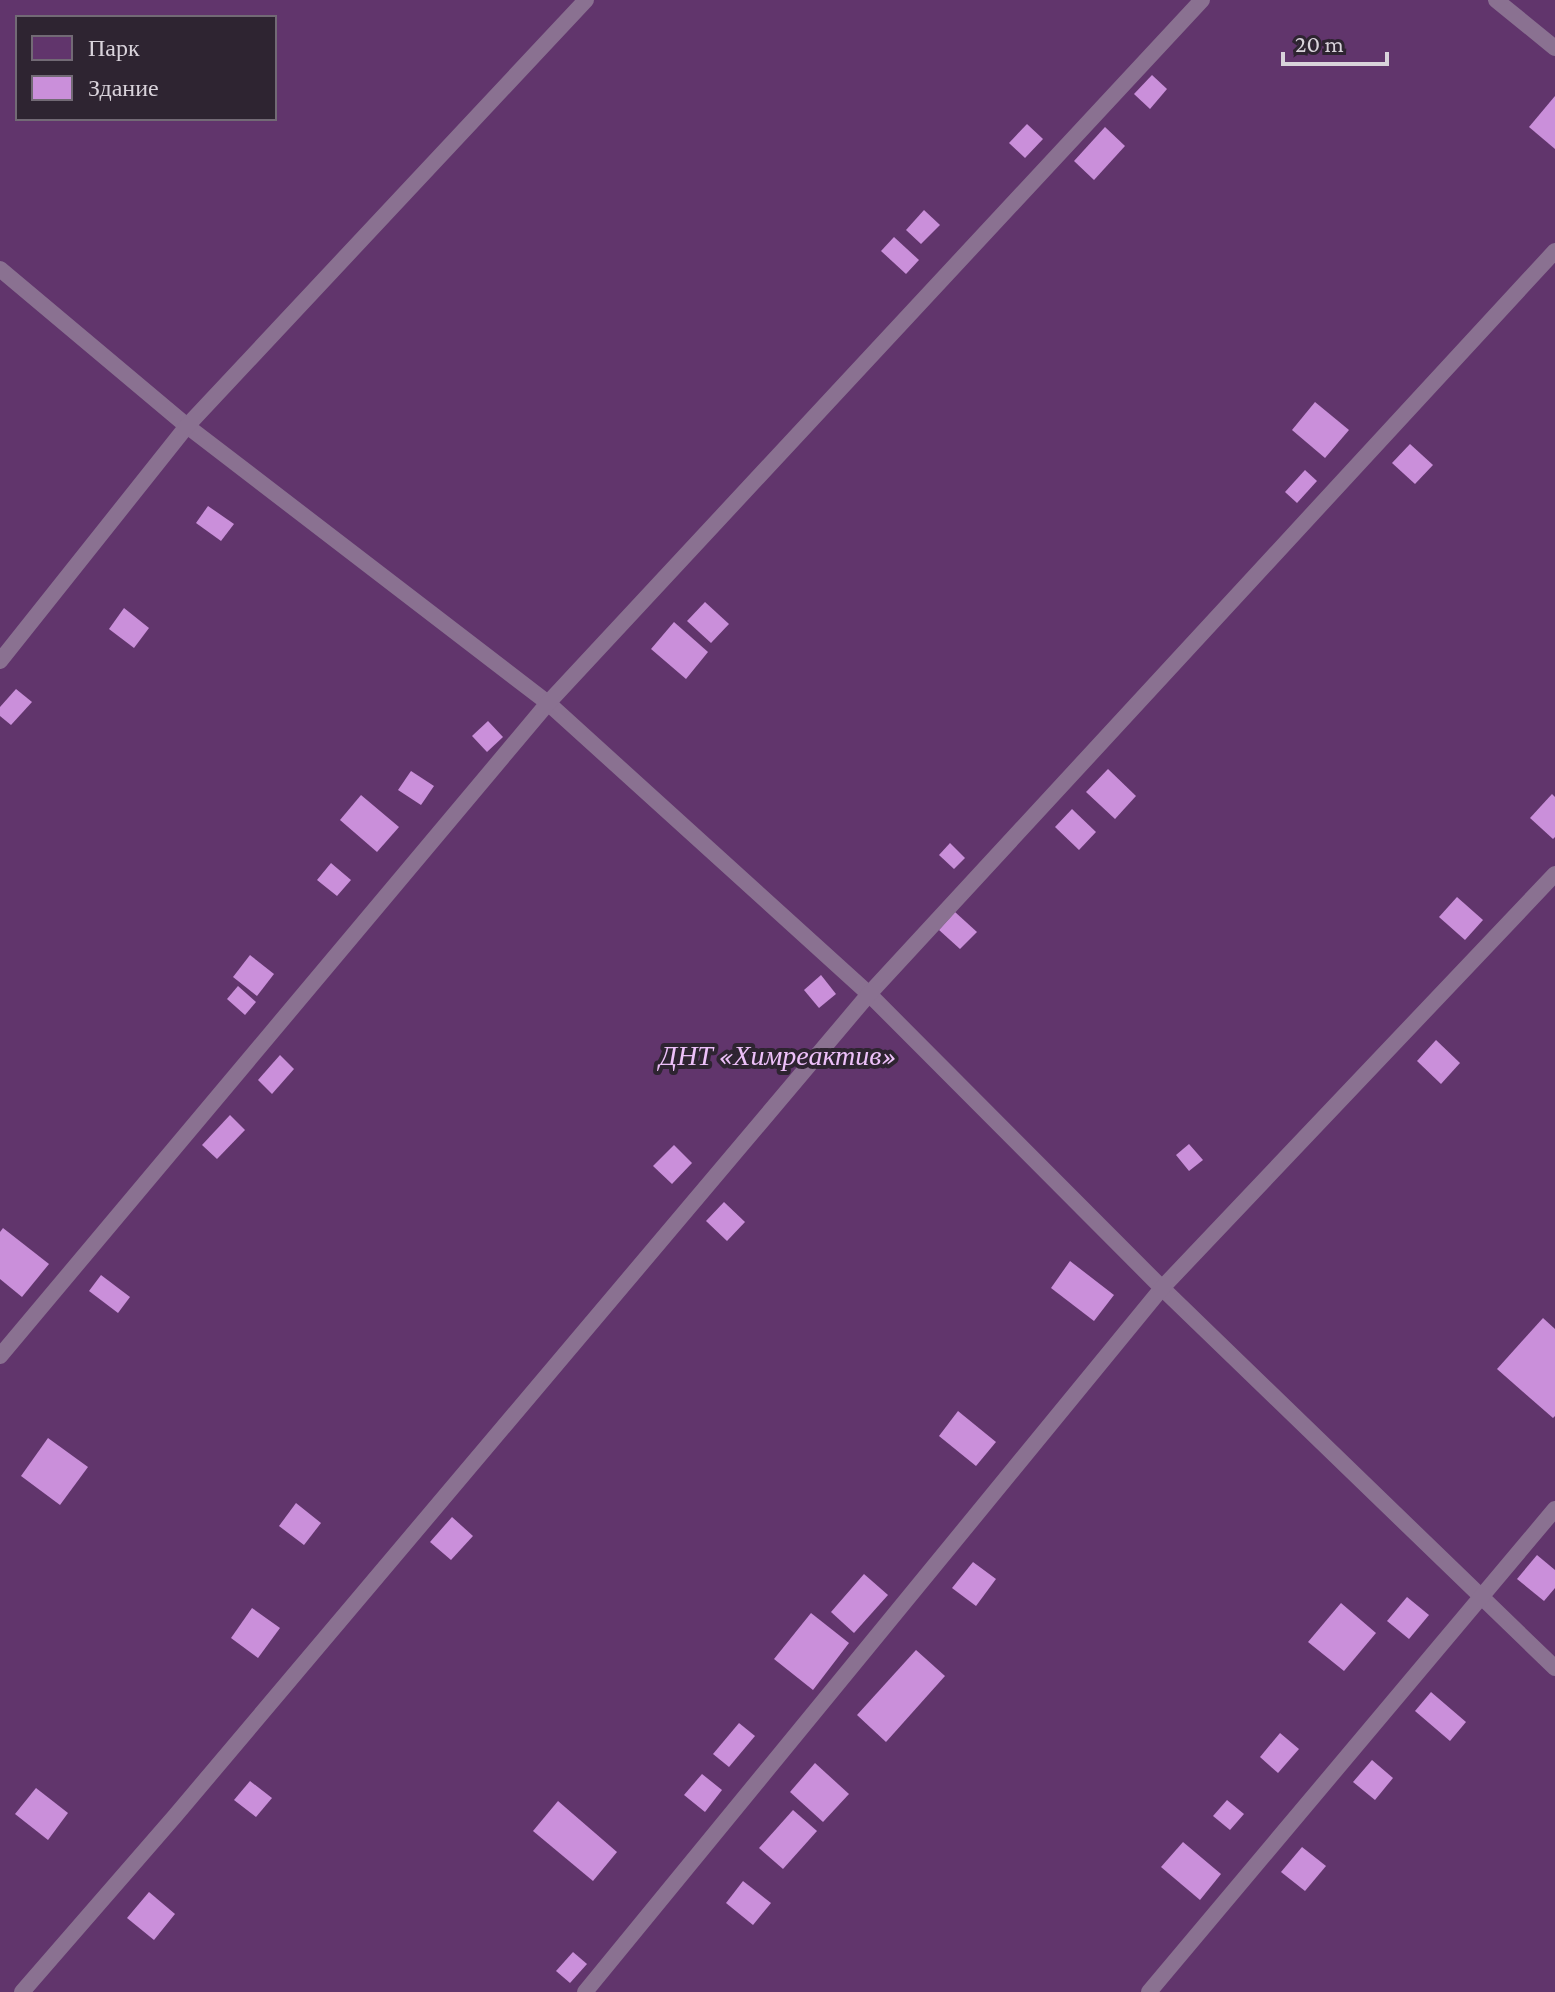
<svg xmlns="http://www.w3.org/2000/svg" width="1555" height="1992" font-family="'Crimson Pro',serif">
  <rect width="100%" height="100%" fill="#382e3b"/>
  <path fill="#61356c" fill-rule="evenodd" d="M0,0H1555V1992H0ZM18,18H274V118H18Z"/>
  <g fill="#ca8fda">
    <polygon points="1152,75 1167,89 1150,109 1134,94"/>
    <polygon points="1555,96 1555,149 1529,127"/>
    <polygon points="1027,124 1043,139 1025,158 1009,143"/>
    <polygon points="1105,127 1125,146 1094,180 1074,161"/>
    <polygon points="924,210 940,225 921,244 906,230"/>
    <polygon points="894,237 919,260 906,274 881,251"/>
    <polygon points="1315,402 1349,430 1325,458 1292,430"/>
    <polygon points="1410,444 1433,465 1415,484 1392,463"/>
    <polygon points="1305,470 1317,481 1297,503 1285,492"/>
    <polygon points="208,506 234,524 221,541 196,523"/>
    <polygon points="705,602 729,624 711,643 687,621"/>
    <polygon points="124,608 149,628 134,648 109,629"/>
    <polygon points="674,622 708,652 686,679 651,649"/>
    <polygon points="16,689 32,702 11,725 0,716 0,707"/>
    <polygon points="488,721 503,737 487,752 472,736"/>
    <polygon points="1108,769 1136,796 1115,819 1086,792"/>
    <polygon points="411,771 434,786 421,805 398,790"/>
    <polygon points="1552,794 1555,797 1555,837 1553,839 1530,818"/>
    <polygon points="361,795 399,827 377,852 340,820"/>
    <polygon points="1072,809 1096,832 1079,850 1055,827"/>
    <polygon points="950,843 965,858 954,869 939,855"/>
    <polygon points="331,863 351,880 337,896 317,880"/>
    <polygon points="1457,897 1483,920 1465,940 1439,917"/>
    <polygon points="955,912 977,932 960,949 939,930"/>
    <polygon points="250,955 274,974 257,996 233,977"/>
    <polygon points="821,975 836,994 819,1008 804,990"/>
    <polygon points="238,986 256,1002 245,1015 227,999"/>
    <polygon points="1436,1040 1460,1063 1441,1084 1417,1061"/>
    <polygon points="280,1055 294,1069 272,1094 258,1080"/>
    <polygon points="230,1115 245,1130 217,1159 202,1145"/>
    <polygon points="1189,1144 1203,1160 1189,1171 1176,1155"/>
    <polygon points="674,1145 692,1163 672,1184 653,1166"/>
    <polygon points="724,1202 745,1222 727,1241 706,1221"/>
    <polygon points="3,1228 49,1264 22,1297 0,1279 0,1232"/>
    <polygon points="1070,1261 1114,1295 1094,1321 1051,1288"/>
    <polygon points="101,1275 130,1297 118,1313 89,1291"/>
    <polygon points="1543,1318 1555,1329 1555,1416 1553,1418 1497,1369"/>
    <polygon points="958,1411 996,1442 976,1466 939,1436"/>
    <polygon points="48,1438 88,1467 60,1505 21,1476"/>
    <polygon points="296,1503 321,1523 304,1545 279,1526"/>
    <polygon points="452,1517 473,1536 451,1560 430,1542"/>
    <polygon points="1537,1555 1555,1570 1555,1588 1544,1601 1517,1579"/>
    <polygon points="973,1562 996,1579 976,1606 952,1588"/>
    <polygon points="864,1574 888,1595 854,1633 831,1612"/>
    <polygon points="1407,1597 1429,1615 1409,1639 1387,1621"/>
    <polygon points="1341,1603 1376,1633 1344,1671 1308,1642"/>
    <polygon points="252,1608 280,1628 258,1658 231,1638"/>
    <polygon points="811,1613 849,1643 813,1690 774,1659"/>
    <polygon points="916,1650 945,1676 886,1742 857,1715"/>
    <polygon points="1431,1692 1466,1722 1450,1741 1415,1711"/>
    <polygon points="739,1723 755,1736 729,1767 713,1754"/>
    <polygon points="1280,1733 1299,1749 1278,1773 1260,1757"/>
    <polygon points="1372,1760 1393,1778 1375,1800 1353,1782"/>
    <polygon points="815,1763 849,1794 823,1822 790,1792"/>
    <polygon points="702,1774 722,1790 705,1812 684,1795"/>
    <polygon points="250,1781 272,1798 256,1817 234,1800"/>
    <polygon points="36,1788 68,1813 48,1840 15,1814"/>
    <polygon points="1227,1800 1244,1814 1230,1830 1213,1816"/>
    <polygon points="558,1801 617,1852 593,1881 533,1831"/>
    <polygon points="793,1810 817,1831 783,1869 759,1848"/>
    <polygon points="1183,1842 1221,1874 1200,1900 1161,1867"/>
    <polygon points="1302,1847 1326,1866 1305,1891 1281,1872"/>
    <polygon points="743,1881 771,1903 753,1925 726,1903"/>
    <polygon points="149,1892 175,1914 154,1940 127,1918"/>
    <polygon points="573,1952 587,1964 570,1983 556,1971"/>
  </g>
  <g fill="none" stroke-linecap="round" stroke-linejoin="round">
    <g stroke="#8a7191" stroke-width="16">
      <polyline points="1496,0 1555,48"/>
      <polyline points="0,269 187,426 548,703 869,994 1162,1288 1555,1668"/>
      <polyline points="0,661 187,426 586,0"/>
      <polyline points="0,1356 548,703 1202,0"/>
      <polyline points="22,1992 175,1816 869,994 1555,251"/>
      <polyline points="585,1992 1162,1288 1555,874"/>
      <polyline points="1149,1992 1555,1509"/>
    </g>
  </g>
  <g text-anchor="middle" stroke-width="8" stroke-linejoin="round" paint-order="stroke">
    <g font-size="28" font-style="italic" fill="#edc0f9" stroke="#2e2431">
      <text x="778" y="1065">ДНТ «Химреактив»</text>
    </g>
  </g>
  <rect x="16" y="16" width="260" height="104" fill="#2e2431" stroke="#726a75" stroke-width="2"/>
  <rect x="32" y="36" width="40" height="24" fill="#61356c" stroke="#726a75" stroke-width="2"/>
  <text x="88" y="56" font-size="24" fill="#d9d3db">Парк</text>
  <rect x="32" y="76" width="40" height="24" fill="#ca8fda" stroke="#726a75" stroke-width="2"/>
  <text x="88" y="96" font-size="24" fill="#d9d3db">Здание</text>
  <path d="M1283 52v12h104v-12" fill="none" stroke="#d9d3db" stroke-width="4"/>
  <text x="1295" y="52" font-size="24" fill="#d9d3db" stroke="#2e2431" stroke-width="6" paint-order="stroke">20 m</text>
</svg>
